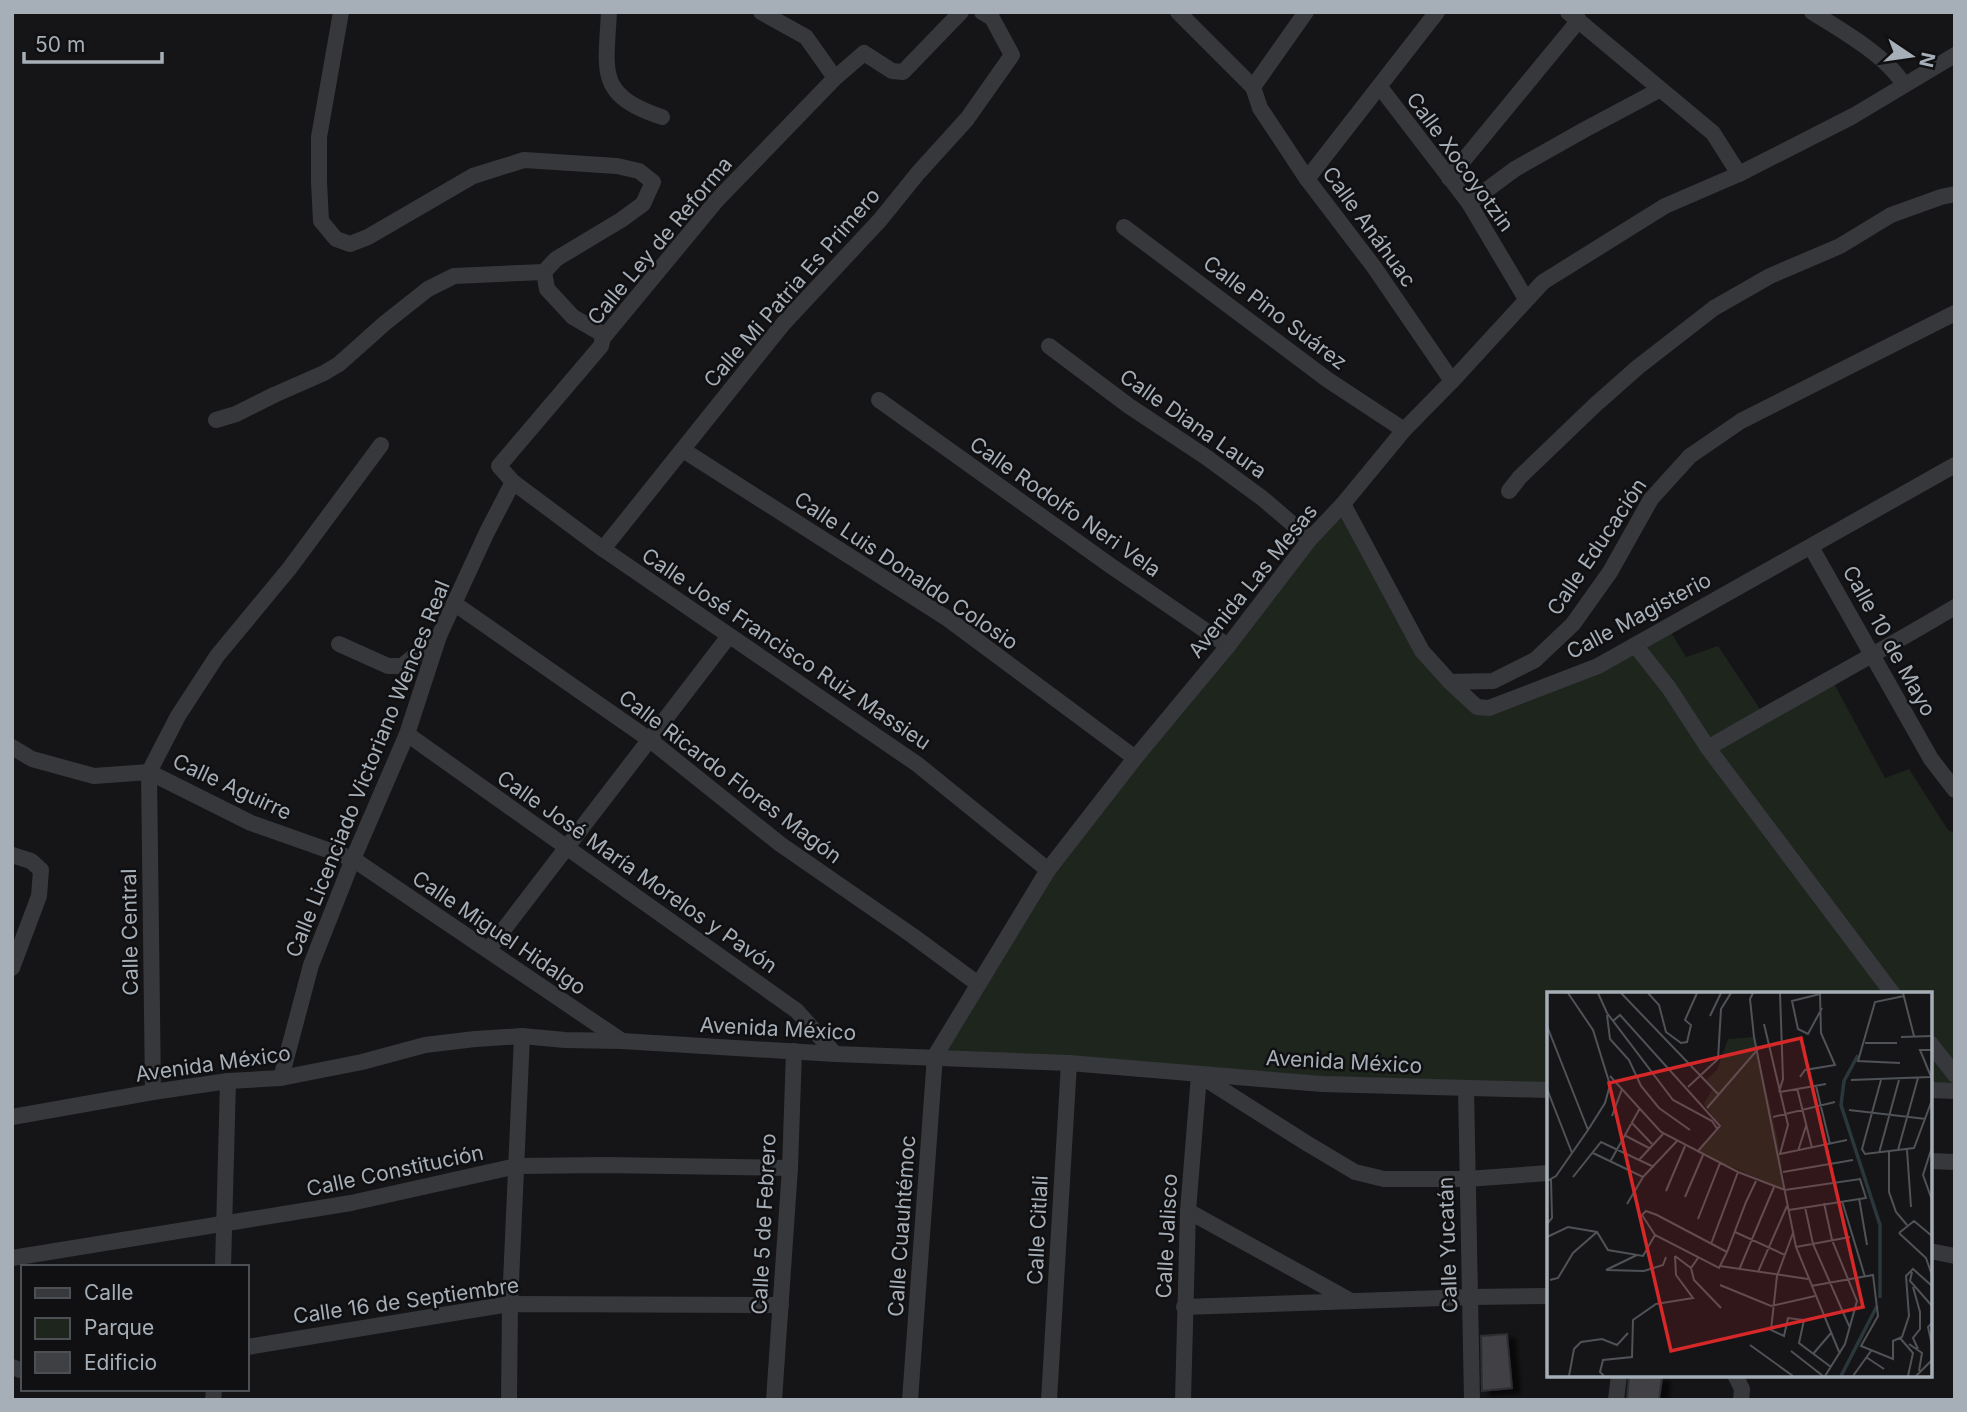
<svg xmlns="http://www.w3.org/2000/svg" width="1967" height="1412" font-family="Inter,sans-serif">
  <defs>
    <filter id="shadow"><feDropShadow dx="8" dy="4.5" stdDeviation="2" flood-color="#0009"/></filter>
  </defs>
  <rect width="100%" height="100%" fill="#151517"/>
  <polygon fill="#1d251d" points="1343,504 1422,651 1489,708 1667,626 1686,657 1718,646 1764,715 1831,678 1885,778 1909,769 1948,830 1955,833 1955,1091 1930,1090 1930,994 1549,994 1549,1090 935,1056 1048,869"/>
  <g fill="#3f4044" stroke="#2f2f33" stroke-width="2" filter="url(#shadow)">
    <polygon points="1507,1334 1512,1388 1482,1391 1481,1336"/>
    <polygon points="1629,1375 1662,1378 1659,1400 1627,1400"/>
  </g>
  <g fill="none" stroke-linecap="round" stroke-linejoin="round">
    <g stroke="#36383c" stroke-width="16">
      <polyline points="341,12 319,137 319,182 321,221 336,239 350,244 368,237 473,176 524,160 617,166 639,171 653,182 643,204 621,220 556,259 544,272 547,289 573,317 599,332 603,338"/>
      <path d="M609,12C606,72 596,95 662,117"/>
      <polyline points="761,12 806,37 835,78"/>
      <polyline points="961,12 903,72 892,71 864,53 835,78 717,200 603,338 601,346 499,466 513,482 603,549 917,764 1048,870"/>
      <polyline points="1178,12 1253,87"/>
      <polyline points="1306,12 1253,87 1260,108 1307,179 1374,267 1452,381"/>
      <polyline points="1568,12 1713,133 1739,174"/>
      <path d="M1812,12C1840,29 1888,57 1904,85"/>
      <polyline points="1380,87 1469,203 1526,299"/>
      <polyline points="1449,178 1579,20"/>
      <polyline points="1307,179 1437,12"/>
      <polyline points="1469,203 1515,169 1584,130 1659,90"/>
      <polyline points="1124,227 1328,380 1404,430"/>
      <polyline points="1049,346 1129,406 1206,457 1262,498 1310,539"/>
      <polyline points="879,400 1111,566 1228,646"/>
      <polyline points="216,420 236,414 274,395 324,373 339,364 385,323 428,289 454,276 544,272"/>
      <polyline points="683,450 948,619 1135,758"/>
      <polyline points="1509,491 1520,477 1595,405 1638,367 1714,308 1770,276 1840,246 1891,215 1941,197 1955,194"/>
      <polyline points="1343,504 1422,651 1450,682 1477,707 1489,708 1598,666 1955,465"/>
      <polyline points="1811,547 1931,759 1955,790"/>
      <polyline points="603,549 783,324 880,220 918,173 967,119 1012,55 992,18 982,12"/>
      <polyline points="455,604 650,740 780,844 913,936 978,984"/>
      <polyline points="339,644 388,666 402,666 439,636"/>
      <polyline points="1635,645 1669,688 1708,748 1893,994"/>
      <polyline points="1450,682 1493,681 1535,660 1573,624 1610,572 1651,499 1690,456 1741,421 1955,313"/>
      <polyline points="407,734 797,1011 835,1054"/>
      <polyline points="12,747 32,759 94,776 149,772 251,823 353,859 622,1041"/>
      <path d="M1708,748C1790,700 1873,656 1955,607"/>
      <polyline points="12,855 31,861 41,870 39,896 12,968"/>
      <polyline points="488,950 729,636"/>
      <polyline points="1930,1043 1955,1075"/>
      <polyline points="281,1078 311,965 353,859 407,734 439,636 487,532 513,482"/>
      <polyline points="1466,1088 1472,1400"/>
      <polyline points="1930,1090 1955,1091"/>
      <polyline points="153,1092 149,772 178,716 217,656 289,569 381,445"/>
      <polyline points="12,1117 153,1092 228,1081 281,1078 362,1062 425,1045 475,1039 522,1036 565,1040 622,1041 835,1054 1069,1063 1322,1084 1549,1090"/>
      <polyline points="1930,1161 1955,1162"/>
      <polyline points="1188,1211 1351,1301"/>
      <polyline points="1930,1251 1955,1256"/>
      <polyline points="12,1258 351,1203 517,1166 604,1165 790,1168"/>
      <polyline points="223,1267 228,1081"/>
      <polyline points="1184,1307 1471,1297 1549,1296"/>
      <polyline points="247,1347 510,1304 781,1305"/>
      <polyline points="12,1367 23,1371"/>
      <polyline points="1735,1375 1742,1389 1741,1400"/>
      <polyline points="213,1400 214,1389"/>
      <polyline points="509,1400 510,1304 522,1036"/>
      <polyline points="774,1400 790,1168 794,1051"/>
      <polyline points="910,1400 935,1056 1048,870 1135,758 1228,646 1310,539 1343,504 1404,430 1452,381 1543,282 1665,206 1739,174 1853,116 1955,55"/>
      <polyline points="1049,1400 1069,1063"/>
      <polyline points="1183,1400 1188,1211 1199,1075 1308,1144 1355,1172 1384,1179 1467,1179 1549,1173"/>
      <polyline points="1616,1400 1619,1375"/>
    </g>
  </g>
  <g text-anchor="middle" stroke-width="5" stroke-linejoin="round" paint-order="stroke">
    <g font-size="21" fill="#a6aeb7" stroke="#101012">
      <text transform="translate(1460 162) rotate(54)" y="7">Calle Xocoyotzin</text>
      <text transform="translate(1369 227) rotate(54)" y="7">Calle Anáhuac</text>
      <text transform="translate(660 241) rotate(-50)" y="7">Calle Ley de Reforma</text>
      <text transform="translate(792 288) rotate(-49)" y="7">Calle Mi Patria Es Primero</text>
      <text transform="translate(1275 313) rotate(37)" y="7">Calle Pino Suárez</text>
      <text transform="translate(1193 424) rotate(35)" y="7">Calle Diana Laura</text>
      <text transform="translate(1065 507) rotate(35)" y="7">Calle Rodolfo Neri Vela</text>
      <text transform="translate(1597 547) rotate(-56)" y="7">Calle Educación</text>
      <text transform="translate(906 571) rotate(34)" y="7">Calle Luis Donaldo Colosio</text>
      <text transform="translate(1253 581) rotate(-51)" y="7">Avenida Las Mesas</text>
      <text transform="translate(1639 616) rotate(-28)" y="7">Calle Magisterio</text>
      <text transform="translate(1889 641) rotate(61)" y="7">Calle 10 de Mayo</text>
      <text transform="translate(786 649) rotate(34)" y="7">Calle José Francisco Ruiz Massieu</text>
      <text transform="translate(368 769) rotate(-68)" y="7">Calle Licenciado Victoriano Wences Real</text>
      <text transform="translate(730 777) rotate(37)" y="7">Calle Ricardo Flores Magón</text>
      <text transform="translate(232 787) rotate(25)" y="7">Calle Aguirre</text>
      <text transform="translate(637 872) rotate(35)" y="7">Calle José María Morelos y Pavón</text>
      <text transform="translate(130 932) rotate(-91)" y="7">Calle Central</text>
      <text transform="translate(499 933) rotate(34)" y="7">Calle Miguel Hidalgo</text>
      <text transform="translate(778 1029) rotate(3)" y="7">Avenida México</text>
      <text transform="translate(1344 1062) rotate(3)" y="7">Avenida México</text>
      <text transform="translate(213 1064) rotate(-8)" y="7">Avenida México</text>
      <text transform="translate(395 1171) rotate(-12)" y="7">Calle Constitución</text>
      <text transform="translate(764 1224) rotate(-87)" y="7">Calle 5 de Febrero</text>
      <text transform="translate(902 1226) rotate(-86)" y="7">Calle Cuauhtémoc</text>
      <text transform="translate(1038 1230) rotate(-87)" y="7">Calle Citlali</text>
      <text transform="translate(1167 1236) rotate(-87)" y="7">Calle Jalisco</text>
      <text transform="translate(1448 1245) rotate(-92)" y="7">Calle Yucatán</text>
      <text transform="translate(406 1301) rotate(-8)" y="7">Calle 16 de Septiembre</text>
    </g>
  </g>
  <g transform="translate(1547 992)">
    <rect width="385" height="385" fill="#151517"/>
    <path d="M207,45L230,145L238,198L150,160L174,135L157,112L166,96L159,88L170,78L181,47Z" fill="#1d251d"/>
    <path fill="none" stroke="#2a373b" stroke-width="3.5" d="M311,63L297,89L294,113L333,233V306M294,384L330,314"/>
    <path fill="none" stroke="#4f5257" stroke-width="2" d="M51,1L60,21L126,108L165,129L171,138M74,1L172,103M101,1L112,13L119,40L134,51L140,50L144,33L138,28L150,1M206,1L203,7L207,45L249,255L293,362M356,1L367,44M273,2L245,9L251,37L261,42L275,16M60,23L63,47L82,68L94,94L112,116L143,138M163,24L174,1M66,29L73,23L173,134L151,159M217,32L241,133L233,162L300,148M0,34L41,138M354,45L385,44M318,51H350M385,58H373L385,87M353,71L311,69L328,10L357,4M63,84L114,140L191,180L238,198L313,187L319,206L242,218M253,85L258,78L288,73L274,41L273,1M304,88L383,85M334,88L315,157L318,162L367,156L385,108M269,94L283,152M141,95L171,67L174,17L184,1M250,96L265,156M0,97L25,161M232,100L236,87L233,1M233,100L279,92M160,116L211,57M302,118L379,127M65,124L75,97M226,125L288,110M84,130L105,152M77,143L102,156M385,155L376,183L385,208M351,158L371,86M360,158L364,215M251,159L259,134M342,160V200L349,220L360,233M46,161L96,185L130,149M332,161L352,88M92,168L116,142M63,170L93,116M236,180L306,168M26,185L54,150L107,175M0,189L9,184L41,138L58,111L63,93L46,38L21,1M119,199L138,154M138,205L156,163M312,206L320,253M295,209L318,285M277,211L285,248L310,309L298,352L278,384M80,212L96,185M258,215L266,252L303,336M151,227L173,171M0,232L5,226L4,187M188,240L238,263M246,241L230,284L224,338L237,344L241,326L257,328L252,351L284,375M352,241L379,266L385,283M352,241L367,229L385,244M0,245L21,235L50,240L61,258L96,264L108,243M164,252L191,180M249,255L303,245M180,260L110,223L99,219L95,223L108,243L172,276L180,260L199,210L209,189M128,264L144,276L151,266M173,274L261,287M144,276L147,288L174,316M59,278L97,279L116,273L119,265M59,278L90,263M192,278L227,195M211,280L240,214M365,280L363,289L385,314M3,288L11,286L26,261L50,240M173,293L224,314L268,304M264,294L326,283L331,324L314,354L346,367V349L355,345L362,324L359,284L366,277L385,294M366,295L373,320V337L366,346L371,357M385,331L381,335L385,353M353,346L366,361L361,384M362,352L375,361L372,379M203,353L246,384M244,359L276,384M266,362L284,341M319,365L337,377M22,384L27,357L34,350L55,347L70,353L81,341M57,384L53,380L56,368L85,365L86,328L109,312L146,306L129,283L128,264M306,384L324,359M369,384L385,368"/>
    <path fill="#d62828" fill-opacity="0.15" stroke="#d62828" stroke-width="3.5" d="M254,46L316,315L124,359L62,91Z"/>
    <rect width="385" height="385" fill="none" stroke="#a6aeb7" stroke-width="3.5"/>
  </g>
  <rect width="1967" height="1412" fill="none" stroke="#a6aeb7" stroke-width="28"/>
  <rect x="21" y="1265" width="228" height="126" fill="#101012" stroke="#4c4f54" stroke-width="2"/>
  <rect x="35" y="1288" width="35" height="10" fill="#36383c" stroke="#4c4f54" stroke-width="2"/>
  <text x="84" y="1300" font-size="21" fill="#a6aeb7">Calle</text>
  <rect x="35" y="1318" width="35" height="21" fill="#1d251d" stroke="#4c4f54" stroke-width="2"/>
  <text x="84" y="1335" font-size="21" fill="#a6aeb7">Parque</text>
  <rect x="35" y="1352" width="35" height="21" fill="#3f4044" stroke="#4c4f54" stroke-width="2"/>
  <text x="84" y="1370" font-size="21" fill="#a6aeb7">Edificio</text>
  <g transform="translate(1911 56) rotate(103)" stroke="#101012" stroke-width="5" paint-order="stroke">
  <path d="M0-5L12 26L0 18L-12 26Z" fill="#a6aeb7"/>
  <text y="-10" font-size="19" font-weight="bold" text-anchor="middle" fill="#a6aeb7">N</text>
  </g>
  <path d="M24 52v10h138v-10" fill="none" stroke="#a6aeb7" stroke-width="3.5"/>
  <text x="35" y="52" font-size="21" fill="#a6aeb7" stroke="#101012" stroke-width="5" paint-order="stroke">50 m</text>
</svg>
